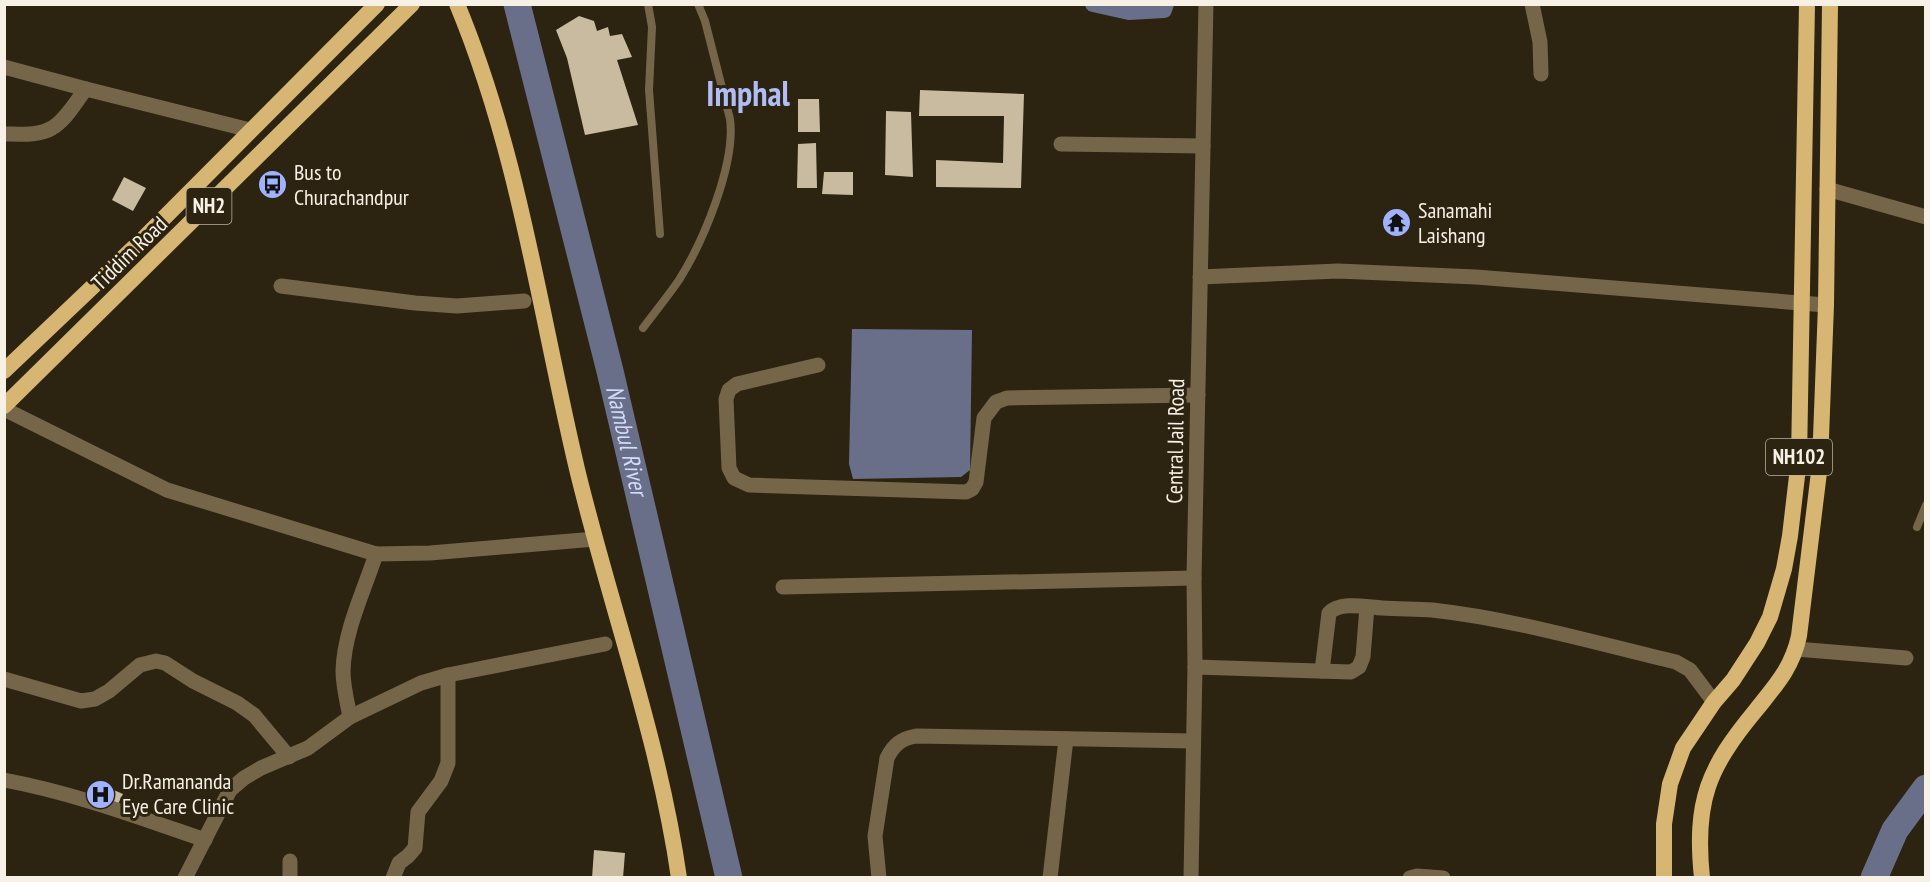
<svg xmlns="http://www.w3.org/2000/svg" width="1930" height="882" font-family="'PT Sans Narrow',sans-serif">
  <rect width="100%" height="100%" fill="#2c2311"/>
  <polygon fill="#696f89" points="852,329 972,330 970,470 961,477 853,479 849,464"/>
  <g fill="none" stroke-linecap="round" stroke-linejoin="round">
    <polyline stroke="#696f89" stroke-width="16" points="1093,4 1129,12 1164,10 1166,4"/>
    <g stroke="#696f89" stroke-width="27">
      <path id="s1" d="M517,4L610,371L729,878"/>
      <polyline points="1874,878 1895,830 1926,788"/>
    </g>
  </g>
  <g fill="#c9bba0">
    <polygon points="579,16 594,21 597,31 608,27 610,36 622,34 632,57 617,60 638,125 585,135 567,58 556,30"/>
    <polygon points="920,90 1024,94 1021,188 936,187 936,160 1003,163 1004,116 919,116"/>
    <polygon points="798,99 819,99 820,132 798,132"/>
    <polygon points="886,111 911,112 913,177 885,175"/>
    <polygon points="816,143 817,188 797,188 798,144"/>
    <polygon points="824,172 853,172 853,195 822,194"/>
    <polygon points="124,177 146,188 133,211 112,200"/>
    <polygon points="95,782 123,794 116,808 89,797"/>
    <polygon points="594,850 625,853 623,878 592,878"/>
  </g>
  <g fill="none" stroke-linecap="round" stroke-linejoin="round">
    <g stroke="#75664a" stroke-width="8">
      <polyline points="648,4 652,27 649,90 660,234"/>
      <path d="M643,328C655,312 668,296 679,280C703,242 736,164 730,119L705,21L698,4"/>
      <polyline points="1917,527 1926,505"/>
    </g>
    <g stroke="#75664a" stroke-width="15">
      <polyline points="1532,4 1540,42 1541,74"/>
      <polyline points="4,67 86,89"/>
      <path d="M4,134C19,134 39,136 52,128C66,120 76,101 86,89L250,130"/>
      <polyline points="1061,144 1203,146"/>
      <polyline points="1827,189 1926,217"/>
      <polyline points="1200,277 1338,271 1476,277 1826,305"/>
      <polyline points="281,286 415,303 457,306 524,301"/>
      <polyline points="818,365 737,384 729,390 726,399 729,468 734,478 749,485 966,492 972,489 976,482 984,418 996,402 1007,398 1198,395"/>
      <polyline points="4,409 167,490 376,554 430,553 595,539"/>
      <polyline points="783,587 1194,578"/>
      <polyline points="1796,649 1906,658"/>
      <polyline points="1195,667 1351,672 1359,667 1363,657 1367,607"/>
      <path d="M1322,671L1329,613C1340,601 1366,607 1382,608C1398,609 1415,609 1432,610C1514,619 1595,643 1676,662L1690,670L1714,702"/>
      <polyline points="4,679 81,701 95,699 109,691 140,665 156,661 165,663 193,681 237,703 254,715 289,757"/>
      <path d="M350,717C347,701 343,686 343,671C344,631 364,591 376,554"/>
      <path d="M4,780C74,793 138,817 205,840"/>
      <polyline points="185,878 230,790 244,778 261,768 308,748 350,717 421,683 448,675 605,644"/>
      <polyline points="290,878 290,861"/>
      <polyline points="393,878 399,863 408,856 415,848 418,812 441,781 448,763 448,675"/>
      <path d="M879,878L875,836L887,758C894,744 901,739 916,736L1193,741"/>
      <polyline points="1050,878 1066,739"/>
      <polyline points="1410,878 1417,876 1443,878"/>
    </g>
    <polyline stroke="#75664a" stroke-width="15" points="1191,878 1195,667 1194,578 1206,4"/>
    <g stroke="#d7b572" stroke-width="16">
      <path d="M457,4C519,153 540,313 577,469C610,606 659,738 679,878"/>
      <polyline points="4,371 146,236 377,4"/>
      <polyline points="4,406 412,4"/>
      <polyline points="1664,878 1664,824 1670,784 1683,748 1714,702 1733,680 1757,643 1770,617 1784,569 1790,536 1799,459 1807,4"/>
      <path d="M1702,878C1694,801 1708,768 1756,710C1776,685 1792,668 1799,636L1820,464L1826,305L1830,4"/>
    </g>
  </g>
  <defs>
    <symbol id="bus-disc" viewBox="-11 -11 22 22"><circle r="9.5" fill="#a1b2fd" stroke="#2c2311"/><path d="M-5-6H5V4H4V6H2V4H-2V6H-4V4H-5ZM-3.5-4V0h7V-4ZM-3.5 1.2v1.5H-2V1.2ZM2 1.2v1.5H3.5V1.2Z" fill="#111"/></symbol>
    <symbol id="temple-disc" viewBox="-11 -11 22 22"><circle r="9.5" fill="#a1b2fd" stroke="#2c2311"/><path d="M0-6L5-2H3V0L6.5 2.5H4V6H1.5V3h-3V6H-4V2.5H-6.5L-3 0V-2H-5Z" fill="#111"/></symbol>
    <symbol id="hospital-disc" viewBox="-11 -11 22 22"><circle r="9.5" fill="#a1b2fd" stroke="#2c2311"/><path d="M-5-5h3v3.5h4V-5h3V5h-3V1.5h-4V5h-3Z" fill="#111"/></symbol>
  </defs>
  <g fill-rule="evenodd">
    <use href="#bus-disc" x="256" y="168" width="33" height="33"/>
    <use href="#temple-disc" x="1380" y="206" width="33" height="33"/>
    <use href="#hospital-disc" x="84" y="778" width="33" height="33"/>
  </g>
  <g text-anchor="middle" stroke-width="6" stroke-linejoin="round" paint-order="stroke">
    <g fill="#2c2311" stroke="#b9b2a5" stroke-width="1.5">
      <rect x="186.5" y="188" width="45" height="36" rx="4.5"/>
      <rect x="1766" y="439" width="66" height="36" rx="4.5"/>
    </g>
    <g font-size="21" font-weight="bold" fill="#f6f0e5">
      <text x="209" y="213">NH2</text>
      <text x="1799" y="464">NH102</text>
    </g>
    <g font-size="22" fill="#f6f0e5" stroke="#2c2311" text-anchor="start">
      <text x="294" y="180">Bus to<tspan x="294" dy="25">Churachandpur</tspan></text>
      <text x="1418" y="218">Sanamahi<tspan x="1418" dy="25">Laishang</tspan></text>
      <text x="122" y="789">Dr.Ramananda<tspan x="122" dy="25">Eye Care Clinic</tspan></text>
    </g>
    <g font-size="22" fill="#f6f0e5" stroke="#2c2311">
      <text transform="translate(129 253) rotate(-44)" y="8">Tiddim Road</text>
      <text transform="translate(1175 441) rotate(-89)" y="8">Central Jail Road</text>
    </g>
    <g font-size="24" font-style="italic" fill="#d3dbfa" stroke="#2c2311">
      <text dy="8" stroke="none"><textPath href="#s1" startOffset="450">Nambul River</textPath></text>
    </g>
    <g font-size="34" font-weight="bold" fill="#b0bef5" stroke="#2c2311">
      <text x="748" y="106">Imphal</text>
    </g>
  </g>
  <rect width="1930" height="882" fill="none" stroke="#f6f0e5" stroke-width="12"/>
</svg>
